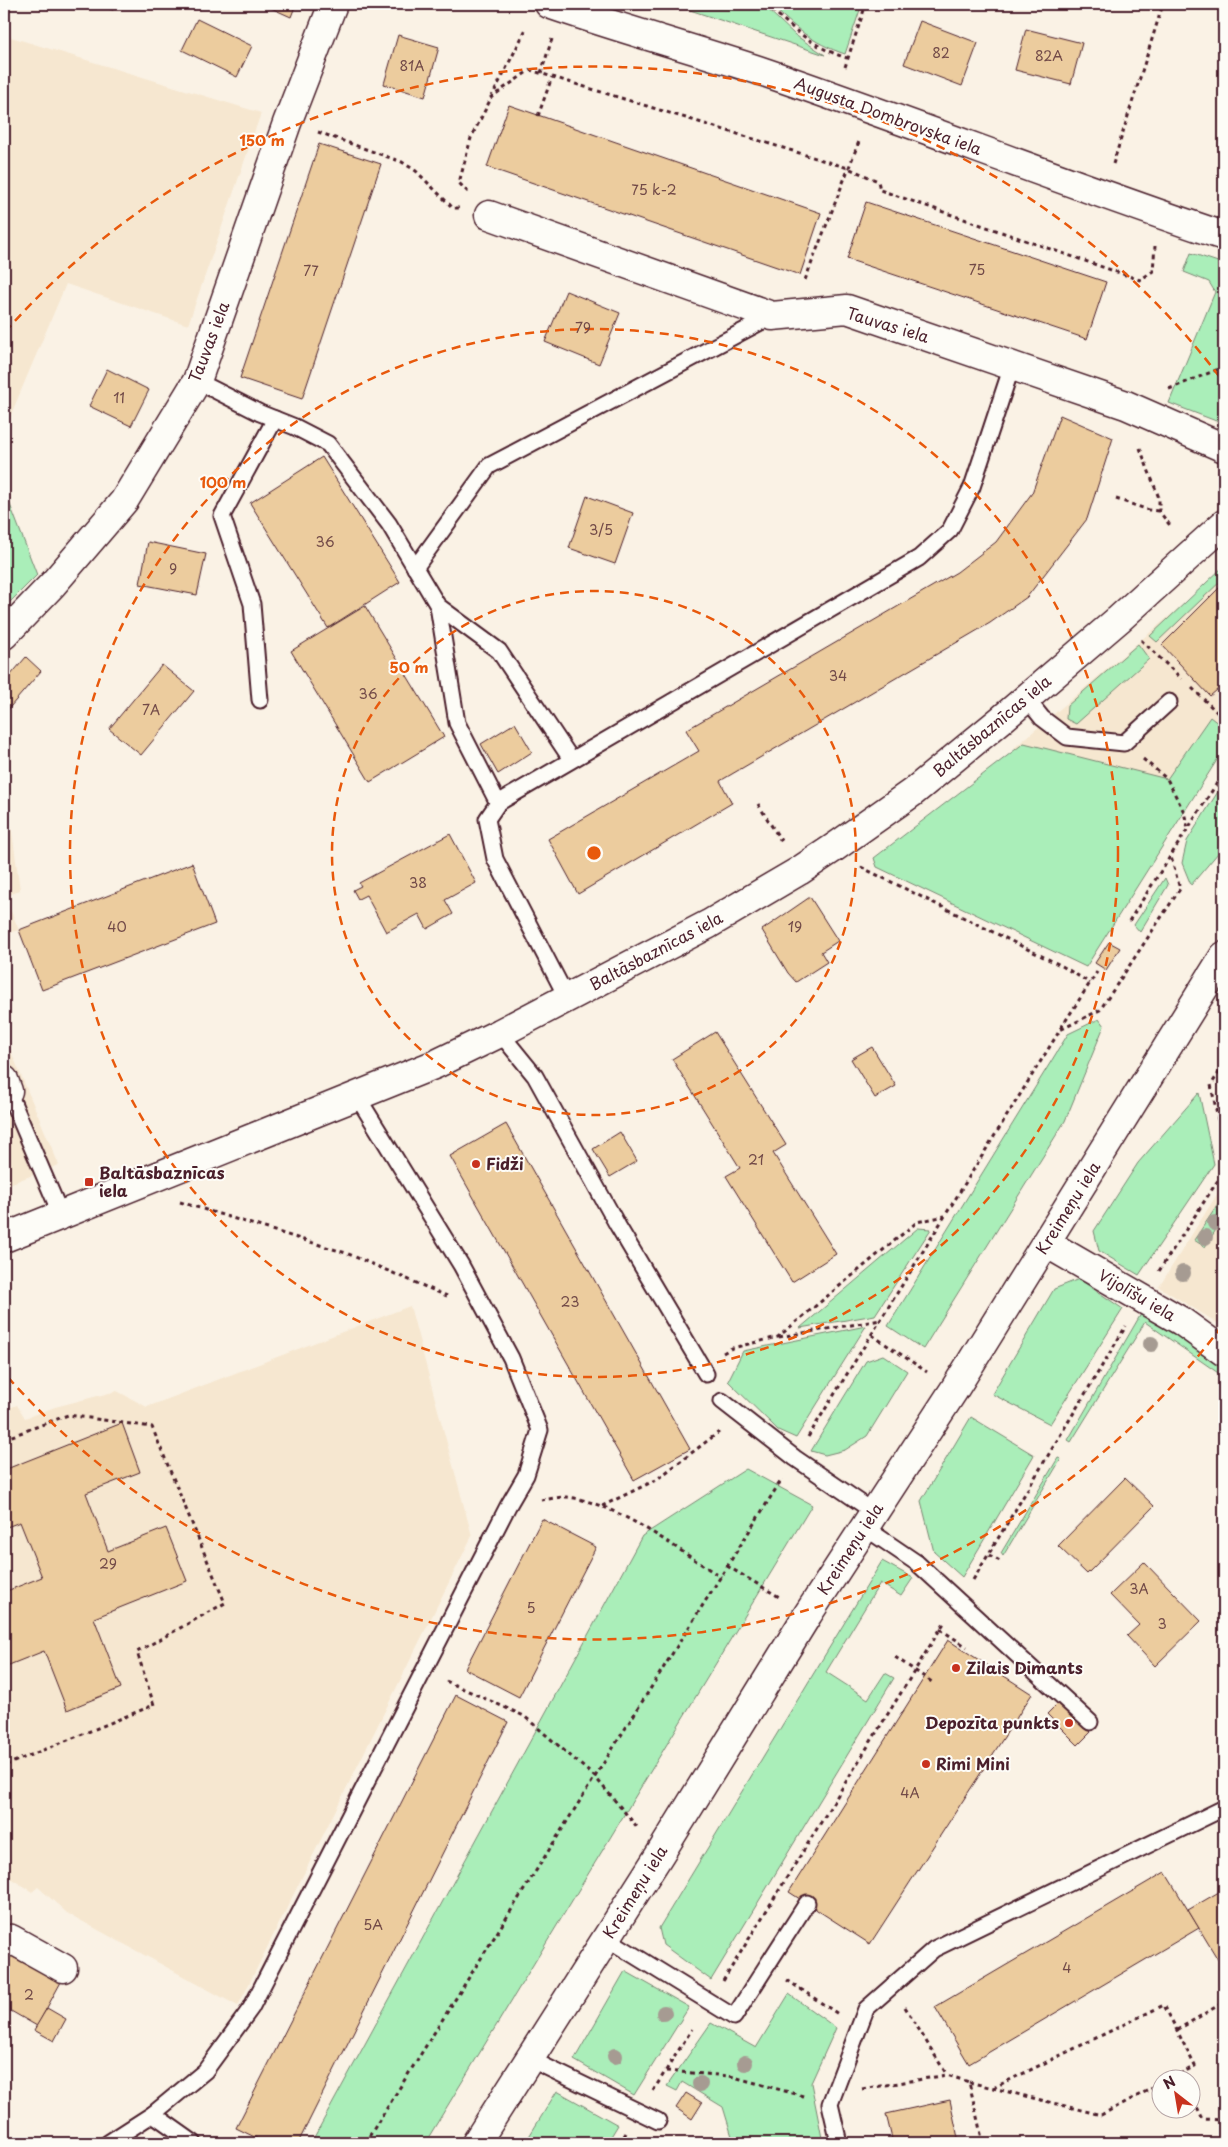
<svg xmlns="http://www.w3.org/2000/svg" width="1228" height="2147" font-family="'Playpen Sans',sans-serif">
  <rect width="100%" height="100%" fill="#faf2e5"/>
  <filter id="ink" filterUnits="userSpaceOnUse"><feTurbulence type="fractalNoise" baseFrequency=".02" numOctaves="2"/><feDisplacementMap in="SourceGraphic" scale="10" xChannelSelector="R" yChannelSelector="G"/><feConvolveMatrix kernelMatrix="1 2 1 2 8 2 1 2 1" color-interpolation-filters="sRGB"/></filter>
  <g filter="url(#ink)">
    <g fill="#f6e7d0">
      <polygon points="4,35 261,113 188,325 66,284 4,431"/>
      <polygon points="1220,573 1224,576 1224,743 1190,796 1014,748"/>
      <polygon points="4,802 8,802 20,890 5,897 19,930 4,934"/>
      <polygon points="4,1035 59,1165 4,1186"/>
      <polygon points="1224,1183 1224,1327 1159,1287"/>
      <polygon points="410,1306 472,1536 238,2006 67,1913 38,1887 32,1892 4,1874 4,1410 17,1405 25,1418 55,1407 117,1391 147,1407"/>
    </g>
    <g fill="#aaeeb9" stroke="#7a8672">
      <polygon points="672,4 762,4 795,35 825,55"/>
      <path d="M770,4H862L845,54C812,43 794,27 770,4Z"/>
      <polygon points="1191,253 1224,264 1224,424 1169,403 1215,292 1209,282 1184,272"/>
      <polygon points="4,489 37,575 4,608"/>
      <polygon points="1223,567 1224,578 1157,642 1150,636"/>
      <polygon points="1138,644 1149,659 1076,724 1066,719 1067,706"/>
      <polygon points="1210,717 1224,728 1224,749 1086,967 877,867 874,858 1024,743 1167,779"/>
      <polygon points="1224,782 1224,846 1191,885 1182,863 1187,841"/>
      <polygon points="1165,878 1168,885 1140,932 1134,925"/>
      <polygon points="1099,1019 1104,1026 1065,1121 923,1349 888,1326 1068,1034"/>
      <polygon points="1199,1093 1214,1164 1139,1275 1099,1251 1094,1231 1138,1163"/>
      <polygon points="1221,1200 1224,1202 1224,1217 1205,1247 1194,1240"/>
      <polygon points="918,1228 931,1229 875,1315 800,1328"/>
      <polygon points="1079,1279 1123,1309 1050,1424 992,1394 1054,1289"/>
      <polygon points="1141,1314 1146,1314 1224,1368 1224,1377 1145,1322 1071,1442 1068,1440"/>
      <polygon points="866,1326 796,1438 778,1430 728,1381 743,1351"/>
      <polygon points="883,1355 907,1371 867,1436 845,1450 825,1455 811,1451 866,1361"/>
      <polygon points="971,1417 1034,1455 962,1577 934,1552 921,1501"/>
      <polygon points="1058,1458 1061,1459 1003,1556 1001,1553"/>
      <polygon points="746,1469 812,1505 425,2143 311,2143 642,1536"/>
      <polygon points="882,1561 913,1578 901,1596 880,1583 826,1672 868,1699 885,1673 894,1678 711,1980 663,1945 659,1928"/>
      <polygon points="625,1971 689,2007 634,2095 574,2060"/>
      <polygon points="789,1994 836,2028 811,2083 823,2143 734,2143 723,2107 682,2082 677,2091 667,2086 711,2023 756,2048"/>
      <polygon points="557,2091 618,2125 607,2143 525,2143"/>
    </g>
    <g fill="#eccc9e" stroke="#4a1f2b">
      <polygon points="95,4 115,4 113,10"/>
      <polygon points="262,4 296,4 291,17"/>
      <polygon points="197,19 252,46 237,77 182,50"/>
      <polygon points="920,21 978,43 962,86 904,64"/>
      <polygon points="1026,29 1082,43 1071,84 1015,70"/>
      <polygon points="398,35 439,47 425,97 384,84"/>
      <polygon points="509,105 821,213 800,275 487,167"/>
      <polygon points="319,144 381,164 302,399 240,378"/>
      <polygon points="866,202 1106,282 1087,339 847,259"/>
      <polygon points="566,291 620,313 599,364 545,342"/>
      <polygon points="107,369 149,390 131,426 89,406"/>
      <polygon points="1060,415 1113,438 1087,519 1027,597 990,623 720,781 732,803 578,894 548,839 699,751 686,730 957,572 996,542 1032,493"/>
      <polygon points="322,457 400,582 328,628 250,503"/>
      <polygon points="587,496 633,513 615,564 569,548"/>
      <polygon points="148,542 206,554 197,595 140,584"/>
      <polygon points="1224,583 1224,684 1210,696 1162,645"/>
      <polygon points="365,606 444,737 370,782 291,651"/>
      <polygon points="26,657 41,671 4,714 4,683"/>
      <polygon points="162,665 194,691 141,755 109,729"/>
      <polygon points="515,723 532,752 498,774 481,744"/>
      <polygon points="450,834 476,883 445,900 453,914 427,929 419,914 386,932 366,895 358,899 353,890 361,886 359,883"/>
      <polygon points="192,863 215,924 42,990 19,930"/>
      <polygon points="810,897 838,941 821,952 827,962 796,982 788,973 762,930"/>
      <polygon points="1109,942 1120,948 1106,970 1095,963"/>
      <polygon points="715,1032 786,1145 773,1153 836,1254 792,1282 726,1176 740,1168 672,1059"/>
      <polygon points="872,1047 896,1086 875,1098 851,1059"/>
      <polygon points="506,1124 690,1449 634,1480 450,1156"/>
      <polygon points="620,1132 637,1161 610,1177 593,1149"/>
      <polygon points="122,1423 140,1472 86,1493 108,1551 166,1528 187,1581 94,1618 121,1688 67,1710 44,1651 4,1667 4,1592 42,1577 20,1522 4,1528 4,1470"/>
      <polygon points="1125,1478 1154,1506 1087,1574 1058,1546"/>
      <polygon points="542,1519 596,1547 519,1697 465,1669"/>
      <polygon points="1144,1562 1201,1621 1155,1666 1127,1636 1139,1625 1110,1595"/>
      <polygon points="948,1640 1032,1694 870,1944 789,1892"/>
      <polygon points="456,1695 508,1722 298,2143 267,2143 236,2128"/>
      <polygon points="1060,1701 1091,1732 1078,1745 1047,1714"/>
      <polygon points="1165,1872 1199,1928 969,2064 935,2007"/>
      <polygon points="1224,1889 1224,1961 1220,1963 1188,1910"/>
      <polygon points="9,1955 61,1982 37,2026 4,2007 4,1965"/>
      <polygon points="47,2008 66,2019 54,2041 34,2030"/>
      <polygon points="686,2093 702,2103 692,2119 676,2108"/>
      <polygon points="950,2100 959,2143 893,2143 886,2114"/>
    </g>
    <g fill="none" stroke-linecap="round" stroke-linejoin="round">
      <defs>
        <g id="service">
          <polyline points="197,381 260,413 295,427 328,444 389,524 438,606 457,723 498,803 487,819 495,859 567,998"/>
          <polyline points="415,568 489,466 772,316"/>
          <polyline points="438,606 499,651 571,759"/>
          <polyline points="1026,698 1042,718 1067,737 1124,743 1169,702"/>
          <polyline points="260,700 252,604 222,516 275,419"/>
          <polyline points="498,803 919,558 950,530 972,487 1012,366"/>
          <polyline points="500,1033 535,1076 618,1226 706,1374"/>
          <polyline points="8,1091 61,1215"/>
          <polyline points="722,1401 795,1458 874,1512"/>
          <polyline points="864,1527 917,1563 1090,1722"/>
          <polyline points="606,1938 734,2017 807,1903"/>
          <polyline points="530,2059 658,2121"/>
          <polyline points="153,2114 205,2071 251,2008 508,1506 526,1475 540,1430 511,1358 461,1265 357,1096"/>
          <polyline points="108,2143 153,2114 194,2143"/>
          <polyline points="839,2143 830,2104 866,2009 934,1949 1224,1808"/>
        </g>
        <g id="minor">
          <path d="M549,4C618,28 688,47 758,70C914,123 1068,184 1224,236"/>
          <polyline points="489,215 772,316 847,309 1126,405 1224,448"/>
          <polyline points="4,635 53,584 124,501 197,381 287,123 333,4"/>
          <polyline points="4,1080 8,1091"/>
          <polyline points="4,1238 436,1064 500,1033 709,924 799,871 835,847 913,792 1002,719 1119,619 1224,524"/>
          <polyline points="1046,1243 1181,1321 1224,1352"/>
          <polyline points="4,1944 11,1939 63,1968"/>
        </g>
        <polyline id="secondary" points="476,2143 660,1854 808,1614 954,1390 1224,956"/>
      </defs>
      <use href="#service" stroke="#4a1f2b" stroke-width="19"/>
      <use href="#minor" stroke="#4a1f2b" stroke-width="31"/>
      <use href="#secondary" stroke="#4a1f2b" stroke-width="31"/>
      <g stroke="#4a1f2b" stroke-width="3" stroke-dasharray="4 4" stroke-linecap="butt">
        <path d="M766,4C792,28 812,47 847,58"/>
        <polyline points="845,67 866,4"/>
        <polyline points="541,73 552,39"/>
        <polyline points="490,98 530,70 848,168 878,181 880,190 1140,280 1153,271 1155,246"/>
        <polyline points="538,116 552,77"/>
        <polyline points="318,132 402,162 416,171 453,208 459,208"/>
        <polyline points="1113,164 1163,4"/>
        <polyline points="468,192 459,183 471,138 527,27"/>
        <polyline points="805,280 860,139"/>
        <polyline points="1169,389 1224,367"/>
        <polyline points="1140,448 1159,498 1159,511 1172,528"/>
        <polyline points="1116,499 1149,510 1159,511"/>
        <polyline points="1141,640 1182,679"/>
        <polyline points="1192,688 1224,719"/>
        <polyline points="1143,759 1167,779 1184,812 1188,829"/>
        <polyline points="758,804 783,844"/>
        <polyline points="861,867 1062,966 1090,983"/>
        <polyline points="1129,921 1224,772"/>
        <polyline points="1061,1028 1097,972"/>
        <polyline points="1224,1065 1211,1085 1224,1148"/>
        <polyline points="180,1202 346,1253 447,1296"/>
        <polyline points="1159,1271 1224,1171"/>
        <polyline points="872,1335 927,1372"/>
        <polyline points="779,1337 881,1320"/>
        <polyline points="723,1353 732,1348 778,1337 917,1222 945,1216"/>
        <polyline points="808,1437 1060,1030 1100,1010 1180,889 1171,857"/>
        <polyline points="4,1439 68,1415 152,1427 225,1603 137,1652 154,1705 4,1766"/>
        <path d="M541,1500C549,1499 559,1497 567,1497C618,1503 678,1550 721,1577"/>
        <polyline points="602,1506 656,1480 719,1432"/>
        <polyline points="989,1555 1000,1561"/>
        <polyline points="727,1566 781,1598"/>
        <polyline points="973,1580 1126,1326"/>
        <polyline points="940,1629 967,1647"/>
        <polyline points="895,1657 932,1682"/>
        <polyline points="446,1681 524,1716 595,1777 638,1828"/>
        <polyline points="787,1980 838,2014"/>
        <polyline points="723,1981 944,1623"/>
        <polyline points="905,2007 947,2075"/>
        <polyline points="1177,2030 1224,2002"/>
        <polyline points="666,2071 730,2076 807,2097"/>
        <polyline points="1181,2073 1184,2080"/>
        <polyline points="969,2082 1101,2115 1160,2084"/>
        <polyline points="993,2088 1164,2005 1195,2066 1169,2080"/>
        <polyline points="862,2089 947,2075 969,2082 983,2143"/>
        <polyline points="653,2091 692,2029"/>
        <polyline points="1190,2093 1203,2119 1224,2120"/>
        <polyline points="365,2143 782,1479"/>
        <polyline points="620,2143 626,2133"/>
      </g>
      <use href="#service" stroke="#fdfcf7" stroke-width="15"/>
      <use href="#minor" stroke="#fdfcf7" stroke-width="28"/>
      <use href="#secondary" stroke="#fdfcf7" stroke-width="28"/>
    </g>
    <g fill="#a69b92">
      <circle cx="1215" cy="1223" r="8"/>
      <circle cx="1205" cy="1237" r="8"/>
      <circle cx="1183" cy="1273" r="8"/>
      <circle cx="1151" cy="1344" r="8"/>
      <circle cx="664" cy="2013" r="8"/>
      <circle cx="615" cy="2056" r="8"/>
      <circle cx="745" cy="2063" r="8"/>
      <circle cx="700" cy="2084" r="8"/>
    </g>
  </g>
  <g fill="none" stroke="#e8590c" stroke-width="2.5" stroke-dasharray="9 6">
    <circle cx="594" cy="853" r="262"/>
    <circle cx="594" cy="853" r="524"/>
    <path d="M1222 1326A786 786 0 0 1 5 1374M5 332A786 786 0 0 1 1222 380"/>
  </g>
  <g fill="#c8321e" stroke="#fdfcf7" stroke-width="2">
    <circle cx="476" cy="1164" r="5"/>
    <rect x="84" y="1177" width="10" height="10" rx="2.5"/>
    <circle cx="956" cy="1668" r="5"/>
    <circle cx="1069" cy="1723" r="5"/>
    <circle cx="926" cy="1764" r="5"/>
  </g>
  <g text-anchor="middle" stroke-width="4" stroke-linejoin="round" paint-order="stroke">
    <g font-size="14" fill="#724a48">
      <text x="941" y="58">82</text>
      <text x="1049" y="61">82A</text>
      <text x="412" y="71">81A</text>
      <text x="654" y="195">75 k-2</text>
      <text x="977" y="275">75</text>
      <text x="311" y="276">77</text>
      <text x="583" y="333">79</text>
      <text x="119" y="403">11</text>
      <text x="601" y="535">3/5</text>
      <text x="325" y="547">36</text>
      <text x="173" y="574">9</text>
      <text x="838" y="681">34</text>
      <text x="368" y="699">36</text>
      <text x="151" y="715">7A</text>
      <text x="418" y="888">38</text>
      <text x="117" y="932">40</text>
      <text x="795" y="932">19</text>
      <text x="756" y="1165">21</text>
      <text x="570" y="1307">23</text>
      <text x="108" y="1569">29</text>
      <text x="1139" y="1594">3A</text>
      <text x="531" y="1613">5</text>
      <text x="1162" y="1629">3</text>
      <text x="910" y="1798">4A</text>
      <text x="373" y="1930">5A</text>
      <text x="1067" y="1973">4</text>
      <text x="29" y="2000">2</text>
    </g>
    <g font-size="16" fill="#4a1f2b" stroke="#fdfcf7">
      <text transform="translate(888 116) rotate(20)" y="6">Augusta Dombrovska iela</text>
      <text transform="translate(888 325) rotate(17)" y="6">Tauvas iela</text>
      <text transform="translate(209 342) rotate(-69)" y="6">Tauvas iela</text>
      <text transform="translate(992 726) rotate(-40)" y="6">Baltāsbaznīcas iela</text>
      <text transform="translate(656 951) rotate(-28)" y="6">Baltāsbaznīcas iela</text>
      <text transform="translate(1068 1208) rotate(-58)" y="6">Kreimeņu iela</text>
      <text transform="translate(1137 1295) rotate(30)" y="6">Vijolīšu iela</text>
      <text transform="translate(850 1549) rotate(-57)" y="6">Kreimeņu iela</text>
      <text transform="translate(635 1892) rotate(-58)" y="6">Kreimeņu iela</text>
    </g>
    <g font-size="16" font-weight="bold" fill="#4a1f2b" stroke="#fdfcf7" text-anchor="start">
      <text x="486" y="1170">Fidži</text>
      <text x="99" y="1179">Baltāsbaznīcas<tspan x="99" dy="18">iela</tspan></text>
      <text x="966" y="1674">Zilais Dimants</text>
      <text x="1059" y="1729" text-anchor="end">Depozīta punkts</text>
      <text x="936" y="1770">Rimi Mini</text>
    </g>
  </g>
  <circle cx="594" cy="853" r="8" fill="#e8590c" stroke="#fdfcf7" stroke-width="2.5"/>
  <g font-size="15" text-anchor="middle" font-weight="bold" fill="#e8590c" stroke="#fdfcf7" stroke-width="4" stroke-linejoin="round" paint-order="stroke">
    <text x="262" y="146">150 m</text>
    <text x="223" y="488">100 m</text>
    <text x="409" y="673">50 m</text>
  </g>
  <rect width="1228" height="2147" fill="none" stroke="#fdfcf7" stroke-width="20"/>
  <rect x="10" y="10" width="1208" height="2127" fill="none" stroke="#4a1f2b" stroke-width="2" filter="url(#ink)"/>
  <g transform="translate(1176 2094) rotate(329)"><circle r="24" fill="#fdfcf7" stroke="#b5a4a5"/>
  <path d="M0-4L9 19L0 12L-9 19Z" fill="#c8321e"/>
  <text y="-8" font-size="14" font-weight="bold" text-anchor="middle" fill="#4a1f2b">N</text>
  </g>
</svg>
